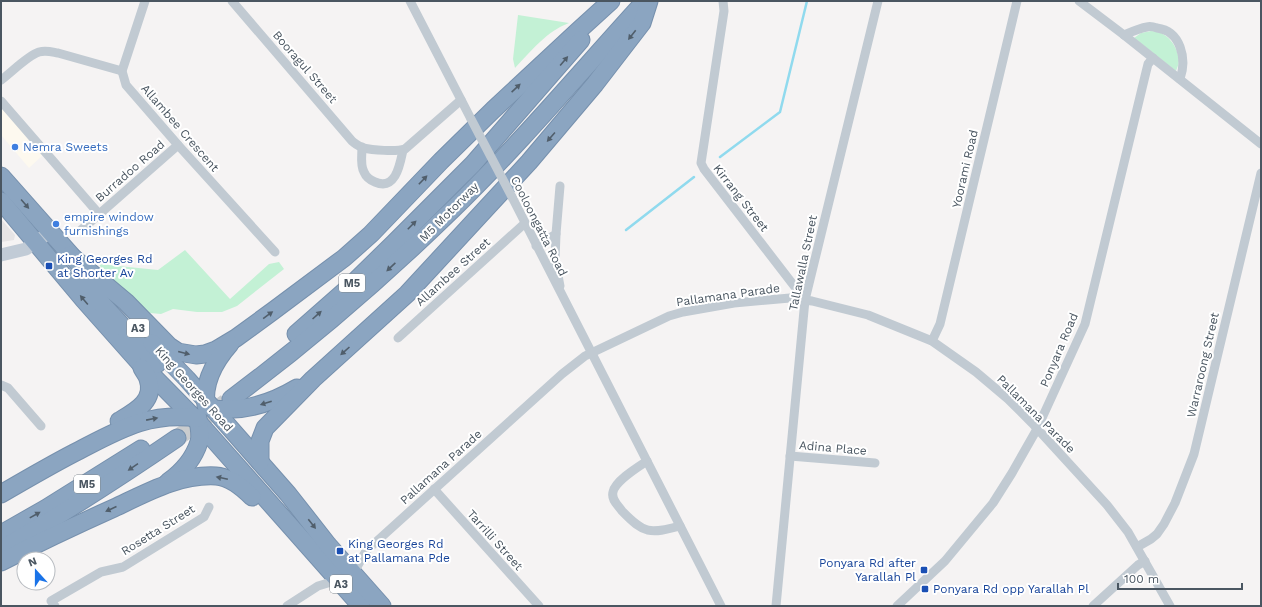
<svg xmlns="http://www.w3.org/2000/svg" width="1262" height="607" font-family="'Work Sans',sans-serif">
  <rect width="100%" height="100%" fill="#f5f3f3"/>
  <polygon fill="#fdf9ef" points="1,106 42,156 29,168 1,135"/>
  <polygon fill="#e6e4e5" points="1,219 15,235 14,240 1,242"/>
  <g fill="#c3f1d5">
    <path d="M518,15L569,23C547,31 531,51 515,68L513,59Z"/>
    <path d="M1151,31C1167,31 1178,46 1179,61C1179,64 1177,68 1176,71L1134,38L1141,33Z"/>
    <polygon points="185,250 230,299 269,264 279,262 284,269 237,306 222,312 197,312 173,309 161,314 150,313 103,271 99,264 158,270"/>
  </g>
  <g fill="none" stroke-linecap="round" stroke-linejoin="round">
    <g stroke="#90daee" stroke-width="2.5">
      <polyline points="720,157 780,112 807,1"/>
      <polyline points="626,230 694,177"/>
    </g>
    <polyline stroke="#caccce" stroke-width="17" stroke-dasharray="17 8" stroke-linecap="butt" points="177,438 226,402"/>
    <defs>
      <g id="highway">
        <polyline points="1,176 78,263"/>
        <polyline points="1,201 83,299 138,361 199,423 361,606"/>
        <polyline points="70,255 126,302 169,346 178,352 196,355 205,354 216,350 236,338 273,311 344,258 371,234 441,161 493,110 578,31 611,1"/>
        <polyline points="81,272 103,305 157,364"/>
        <polyline points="296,334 346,290 394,243 473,164 581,40"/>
        <polyline points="152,343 187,379 288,494 328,545 382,606"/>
        <path d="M231,399C309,341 382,278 452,210C520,144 581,71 645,1"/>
        <path d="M206,406C203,383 215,361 230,344"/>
        <path d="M214,409C244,412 272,403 297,388"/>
        <path d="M119,421C134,412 156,401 148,379C147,375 144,372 142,368"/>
        <polyline points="260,462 260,441 265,428 313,379 407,294 529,162 595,84 642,23 649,1"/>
        <path d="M168,482C182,472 194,458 199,442C201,436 199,426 198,420"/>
        <path d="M1,494C25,480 49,466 74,453C117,431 148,411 198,418"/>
        <polyline points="1,534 45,509 141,449"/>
        <path d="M1,549C62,515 120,477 177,438"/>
        <path d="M1,562C38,543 76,525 114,508C146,493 179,474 216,476C230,477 242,487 252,497"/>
      </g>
    </defs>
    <use href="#highway" stroke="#7690ad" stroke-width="19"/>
    <g stroke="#c1cad2" stroke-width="9">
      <polyline points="145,1 122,71 126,85 178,145 275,252"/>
      <path d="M232,1L352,141C355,144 359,146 363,148C372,150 396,152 405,149L461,100"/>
      <polyline points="410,1 471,119"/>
      <polyline points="723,1 724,11 701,163 704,169 805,300"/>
      <polyline points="1079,1 1124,35 1261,144"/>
      <path d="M1124,35C1131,32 1140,28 1147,27C1150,26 1154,27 1157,28C1181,31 1187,59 1180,79"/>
      <path d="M1,80C12,72 27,56 39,52C46,50 52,52 58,53L122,71"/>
      <polyline points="1,101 99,214"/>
      <path d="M362,147C362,155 360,165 364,172C366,177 370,180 375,182C396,191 400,164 403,150"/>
      <polyline points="512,197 721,606"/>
      <polyline points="80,231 178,145"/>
      <polyline points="556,234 555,260 560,286"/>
      <polyline points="536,246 556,234 560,186"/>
      <polyline points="398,338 524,224"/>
      <polyline points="932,341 940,324 1017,1"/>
      <polyline points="1,385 8,388 41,426"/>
      <polyline points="790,456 875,463"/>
      <path d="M647,461C638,467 615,481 613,492C611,500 618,505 622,511C644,534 650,534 680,526"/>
      <polyline points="434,489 539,606"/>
      <polyline points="1137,547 1151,539 1157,534 1164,524 1175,503 1194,454 1261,173"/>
      <polyline points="353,574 366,551 562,374 585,356 669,316 683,312 734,303 790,298 812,301 868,315 932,341 976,372 1008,399 1032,423 1107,505 1128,532 1170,606"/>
      <polyline points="55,606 51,601 101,572 123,567 204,517 209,507"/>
      <polyline points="287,606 318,586 338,580"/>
      <polyline points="776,606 805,300 878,1"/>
      <polyline points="897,606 945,561 993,503 1012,473 1037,429 1085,324 1146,72 1148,64 1153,58"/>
      <polyline points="1093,606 1138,565 1145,561"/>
    </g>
    <polyline stroke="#c1cbd6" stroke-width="13" points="1,255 26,249 50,232"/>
    <use href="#highway" stroke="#8ba5c1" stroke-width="17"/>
    <polyline stroke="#c1cad2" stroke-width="9" points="471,119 512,197"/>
  </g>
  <defs><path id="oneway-solid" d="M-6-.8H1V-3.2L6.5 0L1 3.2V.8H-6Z"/></defs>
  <g fill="#505e6b">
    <use href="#oneway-solid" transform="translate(632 35) rotate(128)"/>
    <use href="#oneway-solid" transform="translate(564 61) rotate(-50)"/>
    <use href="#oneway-solid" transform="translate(516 88) rotate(-43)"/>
    <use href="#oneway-solid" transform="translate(551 137) rotate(131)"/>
    <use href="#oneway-solid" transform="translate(423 180) rotate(-46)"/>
    <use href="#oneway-solid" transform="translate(25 204) rotate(49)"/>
    <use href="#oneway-solid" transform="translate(412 225) rotate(-45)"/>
    <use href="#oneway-solid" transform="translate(391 267) rotate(137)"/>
    <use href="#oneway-solid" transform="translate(84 300) rotate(-130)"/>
    <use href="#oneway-solid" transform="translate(268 315) rotate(-36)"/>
    <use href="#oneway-solid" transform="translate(317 315) rotate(-42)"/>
    <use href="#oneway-solid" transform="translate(345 351) rotate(138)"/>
    <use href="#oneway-solid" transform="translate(184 353) rotate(14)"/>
    <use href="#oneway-solid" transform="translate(266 403) rotate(162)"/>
    <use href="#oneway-solid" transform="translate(152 419) rotate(-11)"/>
    <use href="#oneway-solid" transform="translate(133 467) rotate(146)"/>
    <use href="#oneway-solid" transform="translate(222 478) rotate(-168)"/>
    <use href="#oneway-solid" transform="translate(111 509) rotate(156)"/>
    <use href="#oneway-solid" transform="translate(35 515) rotate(-29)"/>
    <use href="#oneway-solid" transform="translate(312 524) rotate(52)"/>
  </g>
  <g fill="#3f7fe0" stroke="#fff" stroke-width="1.5">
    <circle cx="15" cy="147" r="4"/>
    <circle cx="56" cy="224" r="4"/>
  </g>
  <g fill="#1a4fb4" stroke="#fff" stroke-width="1.5">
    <rect x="45" y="262" width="8" height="8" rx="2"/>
    <rect x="336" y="547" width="8" height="8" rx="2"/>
    <rect x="920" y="566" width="8" height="8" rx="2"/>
    <rect x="921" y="585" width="8" height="8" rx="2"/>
  </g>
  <g text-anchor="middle" stroke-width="4" stroke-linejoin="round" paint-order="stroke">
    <g fill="#fff" stroke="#808990" stroke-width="1">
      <rect x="339" y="274" width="26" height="18" rx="3"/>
      <rect x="127" y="319" width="22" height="18" rx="3"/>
      <rect x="74" y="475" width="26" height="18" rx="3"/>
      <rect x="330" y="575" width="22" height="18" rx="3"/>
    </g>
    <g font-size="11" font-weight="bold" fill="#4a5661">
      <text x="352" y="287">M5</text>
      <text x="138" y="332">A3</text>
      <text x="87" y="488">M5</text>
      <text x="341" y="588">A3</text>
    </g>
    <g font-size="12" fill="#4a5661" stroke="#fff">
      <text transform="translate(305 67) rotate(49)" y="4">Booragul Street</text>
      <text transform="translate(180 128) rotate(49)" y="4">Allambee Crescent</text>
      <text transform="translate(965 169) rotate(-77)" y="4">Yoorami Road</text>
      <text transform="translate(130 171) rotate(-41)" y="4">Burradoo Road</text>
      <text transform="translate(741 198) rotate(52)" y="4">Kirrang Street</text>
      <text transform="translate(449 212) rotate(-45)" y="4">M5 Motorway</text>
      <text transform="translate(539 226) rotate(63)" y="4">Cooloongatta Road</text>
      <text transform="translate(803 263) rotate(-78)" y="4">Tallawalla Street</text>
      <text transform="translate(453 272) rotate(-42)" y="4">Allambee Street</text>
      <text transform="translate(728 295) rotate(-8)" y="4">Pallamana Parade</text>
      <text transform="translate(1059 350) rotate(-67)" y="4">Ponyara Road</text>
      <text transform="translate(1203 365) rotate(-77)" y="4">Warraroong Street</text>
      <text transform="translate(194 389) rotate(48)" y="4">King Georges Road</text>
      <text transform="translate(1036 414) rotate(45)" y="4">Pallamana Parade</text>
      <text transform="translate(833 448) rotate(5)" y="4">Adina Place</text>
      <text transform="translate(441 467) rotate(-42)" y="4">Pallamana Parade</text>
      <text transform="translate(158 530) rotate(-32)" y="4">Rosetta Street</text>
      <text transform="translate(495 540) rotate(48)" y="4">Tarrilli Street</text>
    </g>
    <g font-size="12" fill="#366cbe" stroke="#fff" text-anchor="start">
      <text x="23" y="151">Nemra Sweets</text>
      <text x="64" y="221">empire window<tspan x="64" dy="14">furnishings</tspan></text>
    </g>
    <g font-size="12" fill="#164399" stroke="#fff" text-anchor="start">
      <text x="57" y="263">King Georges Rd<tspan x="57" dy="14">at Shorter Av</tspan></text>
      <text x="348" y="548">King Georges Rd<tspan x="348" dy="14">at Pallamana Pde</tspan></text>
      <text x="916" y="567" text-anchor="end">Ponyara Rd after<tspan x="916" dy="14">Yarallah Pl</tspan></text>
      <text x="933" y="593">Ponyara Rd opp Yarallah Pl</text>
    </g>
  </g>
  <rect width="1262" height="607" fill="none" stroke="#4a5661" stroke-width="4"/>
  <g transform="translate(36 571) rotate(339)"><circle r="19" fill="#ffffff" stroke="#b7bbc0"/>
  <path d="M0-3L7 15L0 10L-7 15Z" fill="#1a73e8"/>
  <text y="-6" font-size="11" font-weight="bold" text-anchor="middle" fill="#4a5661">N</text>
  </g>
  <path d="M1118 583v6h124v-6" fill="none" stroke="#4a5661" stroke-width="2"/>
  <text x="1124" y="583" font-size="12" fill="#4a5661" stroke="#ffffff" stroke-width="3" paint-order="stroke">100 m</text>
</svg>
